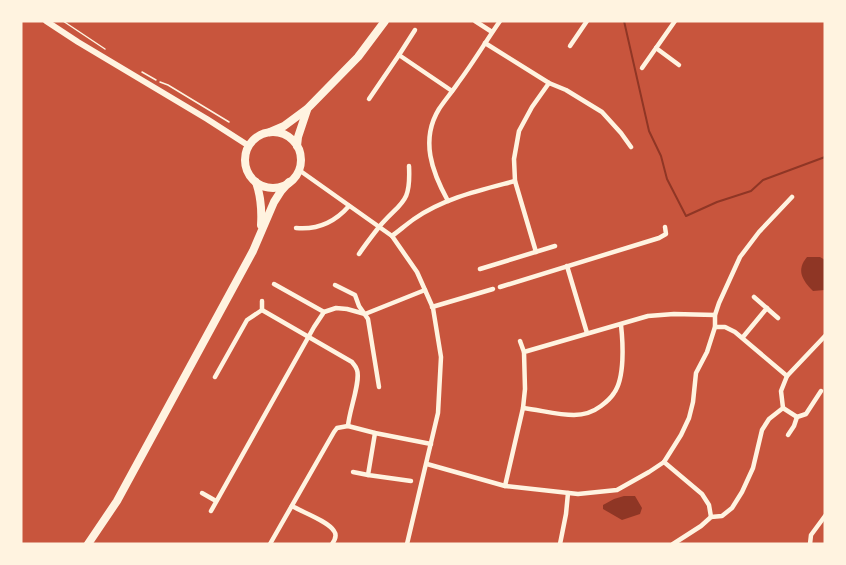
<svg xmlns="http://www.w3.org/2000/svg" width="846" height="565" font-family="'IBM Plex Sans',sans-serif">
  <rect width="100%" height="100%" fill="#c8553d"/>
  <g fill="#8f3625">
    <path d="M807,257H820L825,260V290L813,291C802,280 796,270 807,257Z"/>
    <polygon points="624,496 635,496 642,508 640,514 622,520 603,509 603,505 614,499"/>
  </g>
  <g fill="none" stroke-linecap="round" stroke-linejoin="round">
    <polyline stroke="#8f3625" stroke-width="2" points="624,21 649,131 661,156 667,179 686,216 717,202 751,191 763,180 825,157"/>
    <g stroke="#fff3e0" stroke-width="1.5">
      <polyline points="63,21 105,49"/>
      <polyline points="142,72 156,80"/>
      <polyline points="160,82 168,85 229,122"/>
    </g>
    <g stroke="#fff3e0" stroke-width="4.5">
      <polyline points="475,21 492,32"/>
      <polyline points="485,43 549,83 566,90 602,112 621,133 631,147"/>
      <polyline points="570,46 587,21"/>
      <polyline points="656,48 679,65"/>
      <polyline points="399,55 452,91"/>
      <polyline points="642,68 675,21"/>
      <polyline points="369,99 399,55 415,30"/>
      <polyline points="299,170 392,236 417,272 433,308 441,357 438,413 407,544"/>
      <path d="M448,201C432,172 420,140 439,109C445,100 452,92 458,83C473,63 486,41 500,21"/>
      <path d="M296,228C317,230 335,222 349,206"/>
      <path d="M392,236C400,230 407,224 414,219C444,198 481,190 515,181"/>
      <polyline points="536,252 515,181 514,159 519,131 532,107 549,83"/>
      <path d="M359,254C365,245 372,236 379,227C401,201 411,205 409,166"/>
      <polyline points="567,266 587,333"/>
      <polyline points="480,269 555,246"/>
      <polyline points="274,284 324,312"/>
      <polyline points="335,285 355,295 359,306 368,319 379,387"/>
      <polyline points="500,287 659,238 666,234 665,227"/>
      <polyline points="754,297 778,318"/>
      <polyline points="262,301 262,310"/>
      <polyline points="432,307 493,289"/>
      <polyline points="715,327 725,327 735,332 787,376"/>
      <polyline points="743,337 767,308"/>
      <polyline points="520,341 524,352"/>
      <path d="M215,377L247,320L262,310L352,362C354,365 356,366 357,370C361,381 349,411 348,426"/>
      <path d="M523,408C540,410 558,415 574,415C584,415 593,412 601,406C605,403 611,398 614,393C625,378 623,343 621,325"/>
      <polyline points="783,408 797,417 806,414 821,391"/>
      <polyline points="375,433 368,475 411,481"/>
      <polyline points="788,435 794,426 797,417"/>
      <polyline points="664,462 702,494 709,505 711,517"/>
      <polyline points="427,464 505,486 578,494 617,490 649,472 664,462 681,435 689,418 693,402 696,373 707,352 715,327 715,315 719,303 740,257 759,232 792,197"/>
      <polyline points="353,472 368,475"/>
      <polyline points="505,486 523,408 525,389 524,352 648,316 674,314 715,315"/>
      <polyline points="202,493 216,501"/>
      <path d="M292,506C302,512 328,521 334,531C337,535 335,540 332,544"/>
      <polyline points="211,511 314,327 324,312 336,308 347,309 365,314 425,290"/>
      <polyline points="270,544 334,432 337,428 348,426 375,433 431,444"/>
      <polyline points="560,544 566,514 568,493"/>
      <polyline points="673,544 701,526 711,517 722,516 732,508 742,492 753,468 762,430 769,419 783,408 781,391 787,376 825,336"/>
      <polyline points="810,544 811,535 825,516"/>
    </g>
    <polyline stroke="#fff3e0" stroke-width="6" points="46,21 78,42 207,119 249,146"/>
    <g stroke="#fff3e0" stroke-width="8">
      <polyline points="270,132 284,126 307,109 358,57 385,21"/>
      <circle cx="273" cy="160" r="28"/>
      <polyline points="297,146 298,137 307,110"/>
      <path d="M256,182C261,197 262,210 261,225"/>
      <polyline points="88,544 117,501 253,251 274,202 281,191 289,182"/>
    </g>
  </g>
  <rect width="846" height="565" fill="none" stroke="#fff3e0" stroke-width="45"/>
</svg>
